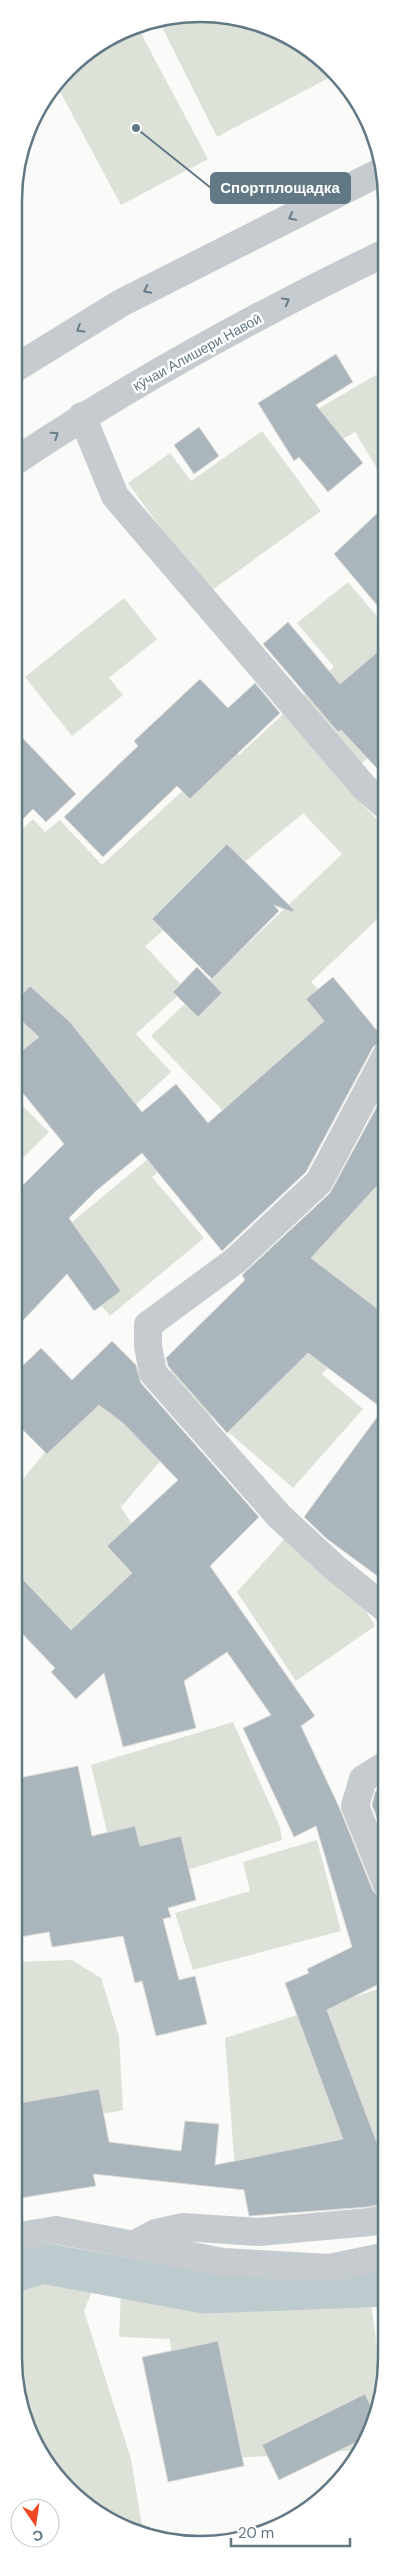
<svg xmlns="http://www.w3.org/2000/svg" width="401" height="2558" font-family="'DM Sans',sans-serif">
  <rect width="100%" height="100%" fill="#fafaf8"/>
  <g fill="#dce2d8">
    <polygon points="213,14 283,33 332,68 336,74 217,137 159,21"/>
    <polygon points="137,26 208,159 121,205 57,86 78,60"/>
    <polygon points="386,369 387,467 379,472 355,432 335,443 316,410"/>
    <polygon points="262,431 321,511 208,593 128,483 170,453 191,481"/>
    <polygon points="348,582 380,620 387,615 387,742 340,781 387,830 387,910 311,982 362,1035 327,1069 300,1041 225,1113 151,1036 342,854 303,813 145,946 185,989 136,1034 171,1072 114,1125 35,1040 14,1058 14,837 33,819 45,832 60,820 102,865 230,747 239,755 334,667 297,623"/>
    <polygon points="124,598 157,639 109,678 123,695 72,736 25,677"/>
    <polygon points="14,1097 49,1132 14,1167"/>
    <polygon points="166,1144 177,1157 152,1177 204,1238 110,1316 48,1242"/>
    <polygon points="371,1181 387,1195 387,1306 377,1317 306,1255"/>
    <polygon points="295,1314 340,1353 322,1374 363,1409 293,1488 165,1377 194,1345"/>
    <polygon points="108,1380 168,1452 121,1507 160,1568 71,1655 14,1602 14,1490 89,1398"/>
    <polygon points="287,1536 366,1611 375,1626 296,1681 237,1592"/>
    <polygon points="233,1722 280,1827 282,1840 121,1891 91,1765"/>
    <polygon points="317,1840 341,1931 193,1970 175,1913 250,1891 243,1862"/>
    <path d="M72,1960L101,1978L119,2036L123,2110C89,2118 49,2118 14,2114V1962Z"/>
    <polygon points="382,1988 387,1997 387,2148 362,2160 236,2183 225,2038"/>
    <polygon points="40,2275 94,2286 84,2311 131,2459 143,2532 118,2525 68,2489 28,2429 14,2357 14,2283"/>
    <polygon points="121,2289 207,2302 371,2302 382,2387 368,2440 360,2450 184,2461 170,2339 119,2337"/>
  </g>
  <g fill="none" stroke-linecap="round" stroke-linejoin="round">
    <polyline stroke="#bdcbce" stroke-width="41" points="14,2272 42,2263 205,2293 387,2286"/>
  </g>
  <g fill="#abb6bc" stroke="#dcdcda">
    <polygon points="336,354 353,382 316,405 363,463 328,492 299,457 294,461 258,403"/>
    <polygon points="199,427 219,456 194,474 174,445"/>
    <polygon points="387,504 387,617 334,554"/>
    <polygon points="288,622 340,684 387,644 387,779 341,730 338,732 263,644"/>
    <polygon points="200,679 228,708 255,683 280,713 190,799 177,786 103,857 64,817 138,746 134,741"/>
    <polygon points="14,729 76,794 46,822 33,809 14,828"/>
    <polygon points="227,844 294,910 292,912 274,905 279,911 212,979 152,919"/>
    <polygon points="197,967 222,993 198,1017 173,992"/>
    <polygon points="333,977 384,1039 373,1047 306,1172 222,1251 142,1153 96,1191 69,1218 121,1291 94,1311 67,1274 14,1330 14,1194 64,1144 14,1082 14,1057 39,1037 14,1014 14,1003 30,986 70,1022 142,1112 176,1084 208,1123 324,1021 306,999"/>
    <polygon points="387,1088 387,1175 311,1258 387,1316 387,1583 327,1539 304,1517 383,1409 308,1353 227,1433 168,1366 166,1358 245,1280 242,1275 330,1193"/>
    <polygon points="112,1341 136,1365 141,1383 259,1517 210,1566 315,1716 301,1726 340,1809 373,1891 380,1898 387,1922 387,1980 327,2010 377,2143 383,2141 387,2163 387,2203 368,2207 249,2216 244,2190 93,2174 96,2186 14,2199 14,2104 99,2089 109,2142 181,2151 185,2121 219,2124 215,2165 343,2139 285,1983 309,1973 307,1969 352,1947 316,1826 294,1837 243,1728 271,1715 227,1652 184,1681 196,1728 123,1747 104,1673 76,1699 51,1672 55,1668 14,1625 14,1570 71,1630 132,1573 107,1546 178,1480 124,1424 99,1405 47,1454 14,1421 14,1374 41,1348 72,1380"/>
    <polygon points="78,1766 92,1836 135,1826 140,1846 181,1836 196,1900 168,1908 171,1917 163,1919 179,1980 195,1976 207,2024 156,2036 142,1981 135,1983 123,1936 52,1947 49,1932 14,1938 14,1779"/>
    <polygon points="387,1784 387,1828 382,1831 372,1805 375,1792"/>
    <polygon points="218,2341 244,2466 168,2482 142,2357"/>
    <polygon points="365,2394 375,2414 369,2436 279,2480 262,2445"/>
  </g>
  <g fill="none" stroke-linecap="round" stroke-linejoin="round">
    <g stroke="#c5cbce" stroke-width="28">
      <polyline points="14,369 121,303 382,171"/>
      <polyline points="82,416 115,496 364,787 387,807"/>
      <path d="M14,462C132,383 258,314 387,252"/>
      <polyline points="387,1054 319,1182 236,1260 148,1325 148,1346 153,1373 279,1516 334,1567 387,1610"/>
      <polyline points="387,1764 363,1779 355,1806 387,1885"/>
      <polyline points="14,2237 56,2230 223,2262 329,2268 387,2256"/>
      <polyline points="133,2245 156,2233 183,2227 258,2232 370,2222 387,2218"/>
    </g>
  </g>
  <defs><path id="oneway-chevron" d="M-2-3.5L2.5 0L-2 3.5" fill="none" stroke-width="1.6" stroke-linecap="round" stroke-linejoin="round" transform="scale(1.25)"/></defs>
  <g stroke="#687c89">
    <use href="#oneway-chevron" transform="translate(292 217) rotate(153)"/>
    <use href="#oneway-chevron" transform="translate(147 290) rotate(153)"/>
    <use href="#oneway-chevron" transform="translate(286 301) rotate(-29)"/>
    <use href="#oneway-chevron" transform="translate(80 329) rotate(148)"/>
    <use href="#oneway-chevron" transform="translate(55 435) rotate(-34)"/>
  </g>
  <g text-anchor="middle" stroke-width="5" stroke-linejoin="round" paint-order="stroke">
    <g font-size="14" fill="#637885" stroke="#fff">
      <text transform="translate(197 352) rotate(-29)" y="5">кӯчаи Алишери Навоӣ</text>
    </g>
  </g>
  <path d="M0 0H401V2558H0ZM200 22H200A178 178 0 0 1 378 200V2358A178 178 0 0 1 200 2536H200A178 178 0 0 1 22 2358V200A178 178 0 0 1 200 22Z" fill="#fff" fill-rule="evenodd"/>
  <path fill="none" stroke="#637885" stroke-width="2.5" d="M200 22H200A178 178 0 0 1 378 200V2358A178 178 0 0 1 200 2536H200A178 178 0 0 1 22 2358V200A178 178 0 0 1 200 22Z"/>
  <path fill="none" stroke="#637885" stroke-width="2" d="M136 128L211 188"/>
  <circle fill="#637885" stroke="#fff" stroke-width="2" cx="136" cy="128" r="5"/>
  <rect fill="#637885" stroke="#637885" stroke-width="2" x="211" y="173" width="139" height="30" rx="5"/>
  <g font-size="15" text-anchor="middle" font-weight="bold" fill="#fff">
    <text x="280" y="193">Спортплощадка</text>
  </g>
  <g transform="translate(35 2523) rotate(167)"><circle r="24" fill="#ffffff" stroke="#c1c9ce"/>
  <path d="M0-4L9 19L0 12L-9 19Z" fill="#ef4723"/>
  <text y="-8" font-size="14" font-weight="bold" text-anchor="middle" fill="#637885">С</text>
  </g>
  <path d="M231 2538v8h119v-8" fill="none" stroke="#637885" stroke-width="2.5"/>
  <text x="238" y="2538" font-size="15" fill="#637885" stroke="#ffffff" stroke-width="4" paint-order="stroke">20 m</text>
</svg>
